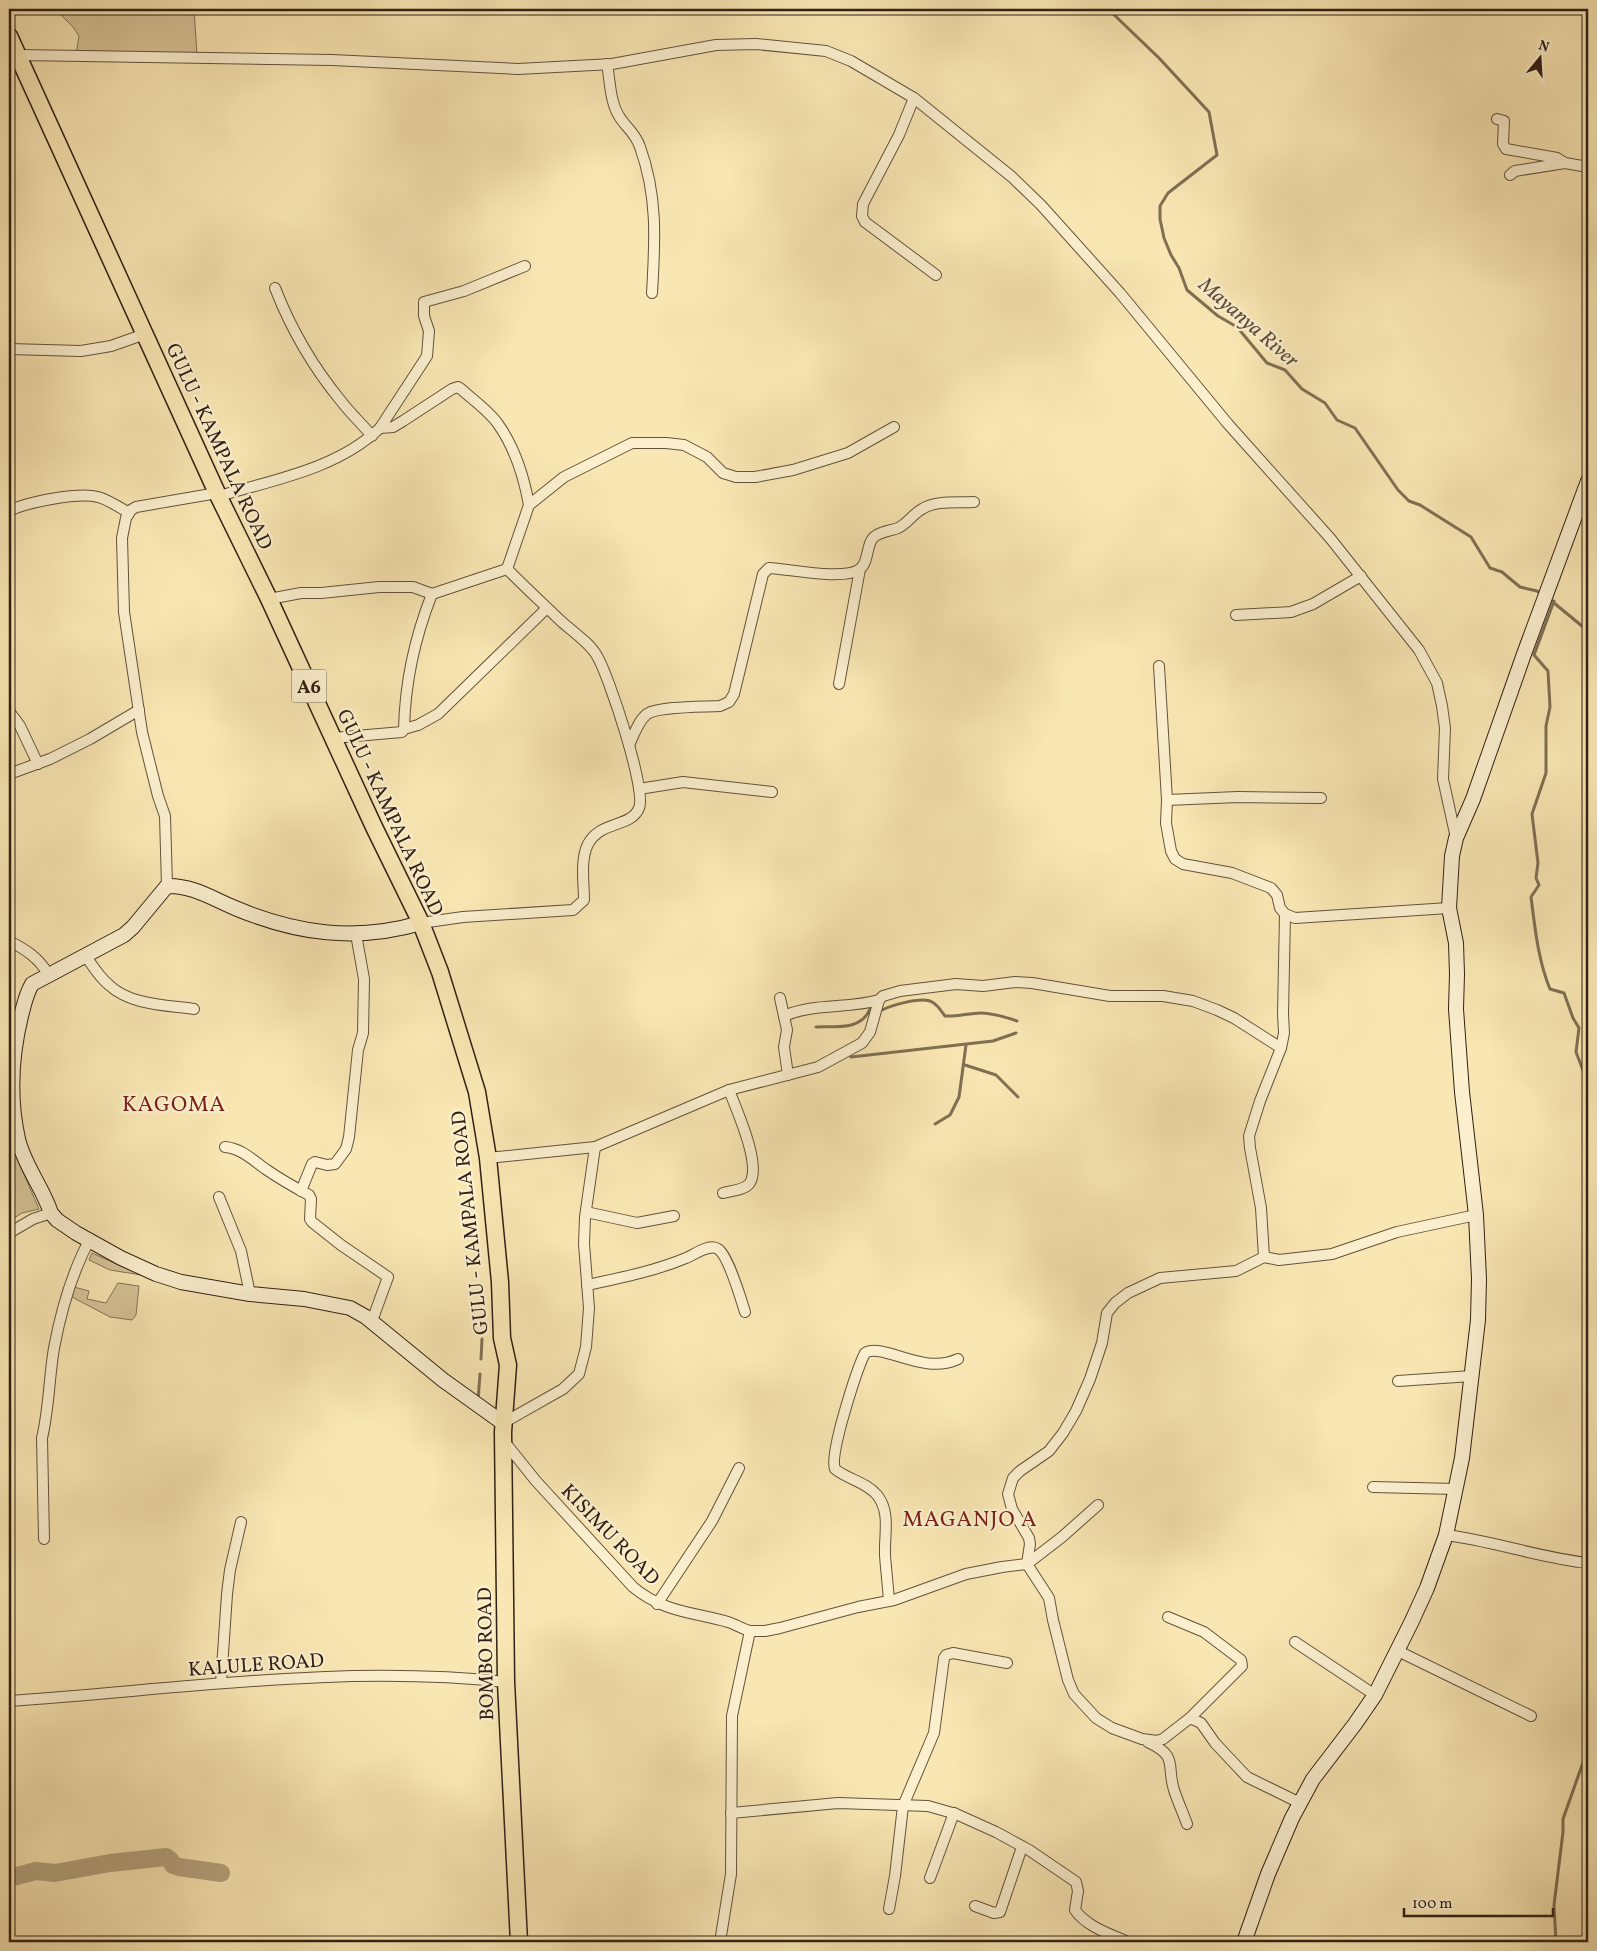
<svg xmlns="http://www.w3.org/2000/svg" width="1597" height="1951" font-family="Vollkorn,serif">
  <rect width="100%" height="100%" fill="#f9e7b3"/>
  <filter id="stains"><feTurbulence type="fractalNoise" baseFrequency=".004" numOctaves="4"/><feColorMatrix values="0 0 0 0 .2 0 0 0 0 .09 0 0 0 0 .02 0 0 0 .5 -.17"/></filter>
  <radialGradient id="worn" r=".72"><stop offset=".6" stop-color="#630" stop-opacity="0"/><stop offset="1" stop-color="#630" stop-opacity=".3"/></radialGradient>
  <g fill="#d7c598" stroke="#847257">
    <polygon points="55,9 194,9 197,55 76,54 79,36 73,27"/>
    <polygon points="9,1145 13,1149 39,1209 22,1213 9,1221"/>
    <polygon points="92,1253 141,1275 110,1270 89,1260"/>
    <polygon points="118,1283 139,1286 136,1315 132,1320 110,1317 70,1296 74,1287 89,1291 87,1299 106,1303"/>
  </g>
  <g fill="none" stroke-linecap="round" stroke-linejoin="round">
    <g stroke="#806f54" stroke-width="3">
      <polyline points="1108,9 1159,58 1209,112 1217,155 1168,193 1160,206 1160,219 1164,238 1171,255 1179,268 1187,290 1218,316 1237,327 1267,363 1285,370 1302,389 1325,403 1337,420 1355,428 1398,490 1409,501 1420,505 1471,537 1490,568 1502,572 1520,587 1537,591 1543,595"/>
      <polyline points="1548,598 1588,631"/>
      <path d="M1554,601L1534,655L1548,671L1550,707L1546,726V773L1532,814L1538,863L1536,878L1539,885L1531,897C1535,928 1538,960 1550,989L1564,993L1573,1018L1579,1028L1576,1052L1586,1078L1585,1109L1588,1141"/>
      <path d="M879,1008L882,1010C892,1005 923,996 932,1002C938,1005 941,1011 945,1016C957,1017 969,1013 981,1013C994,1013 1005,1017 1017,1021"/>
      <path d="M816,1027C835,1026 861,1031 870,1009"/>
      <polyline points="851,1057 993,1041 1016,1033"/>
      <polyline points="965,1065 996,1075 1018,1097"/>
      <polyline points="935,1124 950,1115 959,1097 966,1045"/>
      <polyline points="481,1359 482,1339"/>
      <polyline points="478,1401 480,1374"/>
      <polyline points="1556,1942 1554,1905 1563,1832 1563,1819 1586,1754 1584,1724 1588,1713"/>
    </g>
    <polyline stroke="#b5a37e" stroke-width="18" points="9,1878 36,1871 55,1873 110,1863 166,1857 170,1860 173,1865 179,1867 221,1873"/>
    <defs>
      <g id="street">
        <polyline points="9,61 19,55 332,60 518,69 612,64 716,45 756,44 826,51 851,61 914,98 1012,177 1041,205 1120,293 1228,424 1330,538 1419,650 1437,683 1442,706 1445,728 1443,779 1456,838"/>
        <path d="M607,64C610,80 610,102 619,116C626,128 635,132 640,147C658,197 655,241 652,293"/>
        <polyline points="914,98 899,135 863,204 862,216 865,222 936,275"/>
        <polyline points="1497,119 1504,121 1503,144 1506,149 1557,158 1565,163"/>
        <polyline points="1510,175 1515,171 1565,163 1588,167"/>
        <path d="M275,288C291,329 313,367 341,401C350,413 362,424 372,436"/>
        <polyline points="9,349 81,351 111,346 145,334"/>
        <path d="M380,428L393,427L403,421L452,389L458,387L461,389C473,400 489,411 498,424C515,448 524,477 529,505"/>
        <path d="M219,496C273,480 337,469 380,428L427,356L429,331L424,316V302L464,291L525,266"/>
        <path d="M9,511C27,502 78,492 98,497C109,500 119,507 129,513"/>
        <polyline points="507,569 529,505 564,477 632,443 666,443 684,445 707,457 723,473 736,477 755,477 793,470 848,453 894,427"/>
        <polyline points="269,599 301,593 321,593 379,587 413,587 432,594"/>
        <polyline points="1236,615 1291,612 1313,604 1361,576"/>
        <polyline points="1159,666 1167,800 1166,823 1171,851 1175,859 1183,864 1232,873 1271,888 1277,895 1280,908 1285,914 1295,918 1449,908"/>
        <polyline points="839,684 860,569"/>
        <polyline points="9,711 20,726 38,764"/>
        <polyline points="404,729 418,725 438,714 547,608"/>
        <path d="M333,738L402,732L404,729C405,683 415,637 432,594L507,569"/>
        <path d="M629,745C634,735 638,721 647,714C659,706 704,707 720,706L729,702L734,694L763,574L769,568C790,569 844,581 860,569C869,562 866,546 873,538C878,532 890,531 898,528C907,524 913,514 922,509C936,500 957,503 974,502"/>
        <polyline points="9,774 50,759 90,739 139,710"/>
        <polyline points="639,789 683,782 772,792"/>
        <polyline points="1167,800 1238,797 1321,798"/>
        <polyline points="167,886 165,816 158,796 142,732 124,612 122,538 126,518 131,510 136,507 217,493"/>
        <path d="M421,923L463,917L573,910L584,900C584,883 580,860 588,844C601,820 631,828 639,808C647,791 609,676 597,656C590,643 573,632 562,622C543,604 525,587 507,569"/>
        <path d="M9,941C25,949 39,958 48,974"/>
        <path d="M85,955C92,965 99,977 109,985C130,1005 166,1005 194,1009"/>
        <polyline points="780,998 787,1030 784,1047 788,1075"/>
        <path d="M784,1016C814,1003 847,1009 879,1000"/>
        <path d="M225,1147C241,1148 254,1161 267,1170C280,1179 294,1187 309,1195L311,1199L310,1219L312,1222L341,1245L388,1277L372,1321"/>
        <polyline points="488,1158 595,1147 729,1090 818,1067 862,1043 870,1032 879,1000 883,996 900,991 956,984 983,986 1015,982 1032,983 1110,996 1163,996 1193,1001 1217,1010 1234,1018 1281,1048"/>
        <polyline points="301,1191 312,1164 315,1162 327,1165 335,1164 346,1149 349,1137 358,1050 363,1033 364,979 356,934"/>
        <path d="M723,1193C731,1191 744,1190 749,1184C763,1167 736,1109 729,1090"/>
        <polyline points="219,1197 241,1251 250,1294"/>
        <polyline points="586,1212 637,1223 674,1216"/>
        <polyline points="9,1233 33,1219 51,1213"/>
        <polyline points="1264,1257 1261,1208 1250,1148 1249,1136 1260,1101 1281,1048 1284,1033 1283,1014 1285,914"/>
        <path d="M587,1285C620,1278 655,1271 686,1258C694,1255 709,1243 718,1249C728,1255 741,1299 745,1312"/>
        <polyline points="1398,1381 1472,1376"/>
        <polyline points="503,1423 563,1389 579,1374 586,1347 589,1308 584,1244 585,1217 595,1147"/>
        <path d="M505,1441L507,1445L536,1481L633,1587C663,1612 692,1612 728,1622C735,1624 742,1629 750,1631"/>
        <polyline points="1373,1487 1456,1489"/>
        <path d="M1446,1535C1494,1541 1540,1558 1588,1563"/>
        <path d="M44,1539L42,1438C49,1409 49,1378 54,1348C61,1311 72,1272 90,1239"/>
        <path d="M889,1601C888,1586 886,1570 885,1555C884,1535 891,1512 877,1495C866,1482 847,1479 835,1469C829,1454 857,1369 865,1353C883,1342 923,1376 958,1359"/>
        <polyline points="657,1604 712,1521 739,1468"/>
        <polyline points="1168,1617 1204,1632 1241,1660 1242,1666 1190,1718"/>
        <polyline points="1295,1642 1375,1695"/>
        <polyline points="1398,1651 1531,1716"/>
        <polyline points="221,1683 227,1594 230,1570 241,1522"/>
        <path d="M9,1701C174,1690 340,1664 506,1682"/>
        <path d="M1148,1742C1179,1757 1166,1764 1174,1790C1178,1802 1183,1813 1187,1824"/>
        <polyline points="1300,1803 1247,1777 1215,1743 1201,1723 1190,1718 1163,1739 1157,1741 1142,1739 1112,1728 1096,1718 1074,1694 1068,1680 1053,1620 1049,1598 1027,1564 1030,1544 1029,1538 1012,1509 1008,1494 1013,1478 1020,1471 1049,1451 1063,1433 1076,1411 1090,1379 1102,1343 1107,1313 1115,1303 1128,1293 1160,1278 1236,1271 1264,1257 1279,1260 1332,1254 1397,1232 1476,1215"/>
        <path d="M731,1813L838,1803L928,1806L956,1814L996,1832L1029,1850L1076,1882L1078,1891L1075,1910C1087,1927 1110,1934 1128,1942"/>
        <polyline points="930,1878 954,1813"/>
        <polyline points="975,1906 994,1913 1000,1912 1022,1847"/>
        <polyline points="889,1909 895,1876 903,1806 934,1733 944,1658 946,1655 953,1653 1007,1663"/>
        <polyline points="720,1942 731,1874 732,1716 750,1631 765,1631 780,1628 858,1607 894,1600 966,1574 1002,1567 1027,1564 1062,1537 1098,1505"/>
      </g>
      <g id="secondary">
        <path d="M421,923C356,942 297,934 235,908C213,899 192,885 167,886L133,927L124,935L32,984C26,994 24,1005 21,1016C11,1057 9,1098 18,1139C24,1165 43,1188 51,1213L57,1220L76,1233L121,1258L156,1274L181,1282L250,1294L304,1299L350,1308L366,1317L443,1380L503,1423"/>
        <polyline points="1244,1942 1268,1874 1292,1818 1313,1779 1355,1724 1375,1695 1411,1623 1427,1588 1446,1535 1462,1458 1478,1320 1479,1279 1476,1215 1462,1092 1456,1009 1457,974 1456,943 1449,908 1452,856 1456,838 1473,799 1524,654 1588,481"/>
      </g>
      <polyline id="primary" points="9,36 217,493 269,599 374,827 421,923 440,972 477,1092 488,1158 500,1282 502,1338 508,1365 503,1432 506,1682 519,1942"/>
    </defs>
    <use href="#street" stroke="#63523d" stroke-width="12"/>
    <use href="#secondary" stroke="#312016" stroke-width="16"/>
    <use href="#primary" stroke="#312016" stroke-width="19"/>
    <use href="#street" stroke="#fbefce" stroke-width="10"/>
    <use href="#secondary" stroke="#fbefce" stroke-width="14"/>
    <use href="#primary" stroke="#f9e7b3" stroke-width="16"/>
  </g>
  <g text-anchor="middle" stroke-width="4.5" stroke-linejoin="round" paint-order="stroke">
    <rect fill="#fbefce" stroke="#6e5e4d" stroke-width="1" x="291.5" y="669.5" width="35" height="33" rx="4"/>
    <g font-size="19" font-weight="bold" fill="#312016">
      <text x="309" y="693">A6</text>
    </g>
    <g font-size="20" fill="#312016" stroke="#fbefce">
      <text transform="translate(220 446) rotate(65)" y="7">GULU - KAMPALA ROAD</text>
      <text transform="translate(391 812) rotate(65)" y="7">GULU - KAMPALA ROAD</text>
      <text transform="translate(469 1223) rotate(-96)" y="7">GULU - KAMPALA ROAD</text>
      <text transform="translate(611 1534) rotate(46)" y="7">KISIMU ROAD</text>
      <text transform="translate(485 1654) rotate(-91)" y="7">BOMBO ROAD</text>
      <text transform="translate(256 1664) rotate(-4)" y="7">KALULE ROAD</text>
    </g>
    <g font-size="21" font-style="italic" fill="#5f4e3a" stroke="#fbefce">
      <text transform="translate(1249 322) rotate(41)" y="7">Mayanya River</text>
    </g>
    <g font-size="22" letter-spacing="1" fill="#7a1f14" stroke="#fbefce">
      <text x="174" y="1111">KAGOMA</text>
      <text x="970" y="1526">MAGANJO A</text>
    </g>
  </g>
  <rect width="1597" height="1951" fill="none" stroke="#f9e7b3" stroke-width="30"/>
  <rect x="10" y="10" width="1577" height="1931" fill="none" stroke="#312016" stroke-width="2.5"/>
  <rect x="15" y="15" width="1567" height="1921" fill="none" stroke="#312016"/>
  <g transform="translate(1540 58) rotate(18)" stroke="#fbefce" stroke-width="4" paint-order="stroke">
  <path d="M0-4L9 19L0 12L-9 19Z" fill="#312016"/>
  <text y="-8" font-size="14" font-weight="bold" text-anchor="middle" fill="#312016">N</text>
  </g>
  <path d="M1404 1908v8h149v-8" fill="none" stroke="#312016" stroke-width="2.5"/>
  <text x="1412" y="1908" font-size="15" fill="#312016" stroke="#fbefce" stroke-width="4" paint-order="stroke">100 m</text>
  <rect width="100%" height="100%" filter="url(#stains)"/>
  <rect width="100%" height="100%" fill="url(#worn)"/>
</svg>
